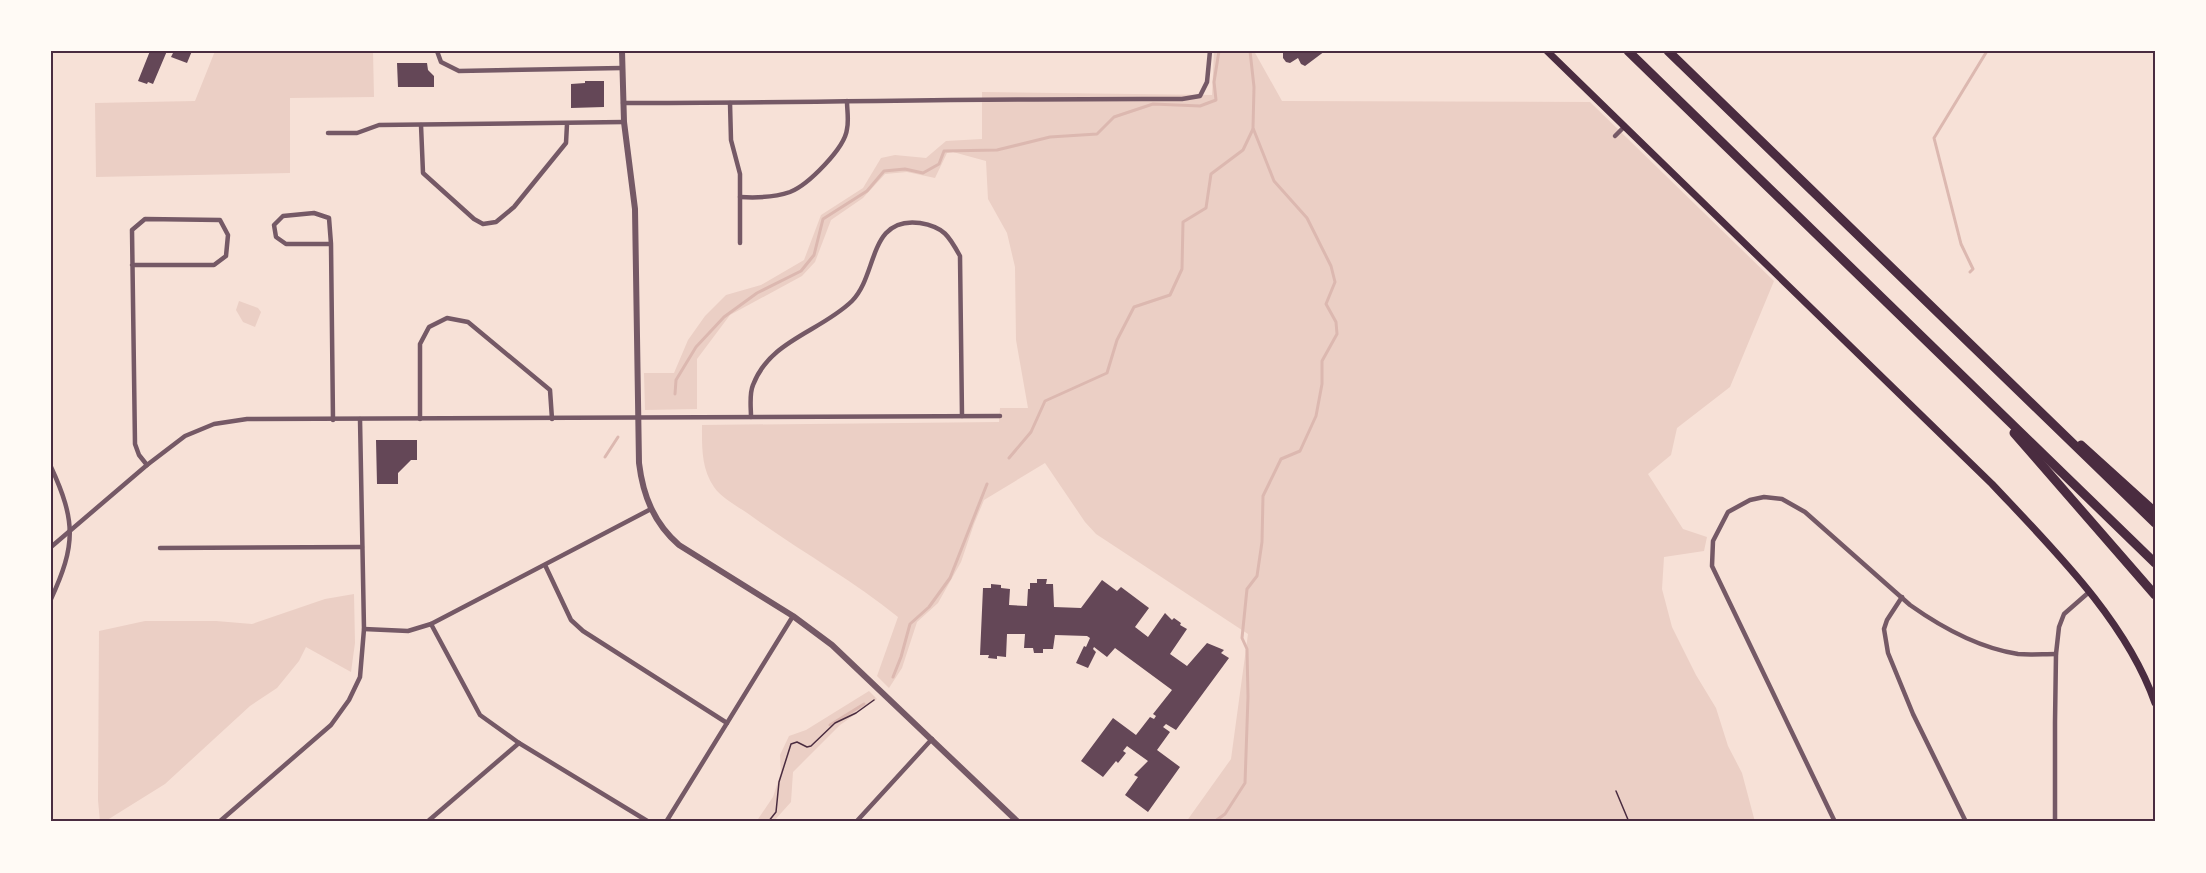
<svg xmlns="http://www.w3.org/2000/svg" width="2206" height="873" font-family="Karla,sans-serif">
  <rect width="100%" height="100%" fill="#f7e1d7"/>
  <g fill="#ebcfc5">
    <polygon points="215,51 373,51 374,97 290,98 290,173 96,177 95,103 195,101"/>
    <path d="M1214,51H1254L1282,101L1590,102L1774,281L1730,387L1677,428L1671,455L1648,474L1683,529L1707,537L1704,551L1664,557L1662,589L1672,627L1696,675L1716,708L1728,746L1742,773L1755,822H1186L1231,759L1248,634L1096,534L1085,522L1045,463L984,500L974,524L961,562L938,603L917,622L902,668L889,688L877,676L898,617C851,579 798,550 750,515C739,507 721,498 714,487C701,468 702,446 702,425L999,422L1000,408H1028L1016,340L1015,267L1007,233L988,199L986,161L953,152L947,153L935,178L907,172L885,174L863,198L831,220L815,262L802,276L730,315L697,359V409L645,410L644,373H674L688,340L705,316L726,295L761,285L804,260L821,215L863,188L881,158L895,155L926,158L946,141L982,139V92L1212,95Z"/>
    <polygon points="239,301 258,308 261,312 255,327 243,322 236,310"/>
    <polygon points="354,594 355,643 351,672 306,647 299,661 277,688 250,706 165,784 104,822 100,822 98,800 99,631 145,621 216,621 252,624 325,599"/>
    <polygon points="869,691 877,699 840,725 793,772 791,802 773,822 756,822 773,797 781,772 780,755 789,736 806,730"/>
  </g>
  <g fill="none" stroke-linecap="round" stroke-linejoin="round">
    <g stroke="#dcb8b0" stroke-width="3">
      <polyline points="1970,272 1973,269 1961,244 1934,138 1987,51"/>
      <polyline points="675,394 676,380 696,347 724,317 757,293 801,271 814,255 823,219 867,191 884,171 905,169 923,173 939,164 944,151 997,150 1050,137 1097,134 1114,117 1153,104 1200,106 1216,100 1214,82 1219,51"/>
      <polyline points="605,457 618,437"/>
      <polyline points="1009,458 1031,432 1045,401 1107,373 1117,340 1134,307 1170,295 1182,269 1183,222 1206,208 1211,174 1243,150 1253,129"/>
      <polyline points="893,677 901,657 910,624 929,607 950,578 987,484"/>
      <polyline points="830,725 864,704"/>
      <polyline points="1214,822 1225,814 1245,783 1248,697 1247,649 1242,638 1247,589 1257,576 1262,542 1263,496 1281,459 1300,451 1316,416 1322,384 1322,361 1337,334 1336,322 1326,304 1335,282 1331,266 1307,218 1274,181 1253,128 1254,87 1250,51"/>
    </g>
  </g>
  <g fill="#644757">
    <polygon points="150,51 167,51 153,84 148,82 147,84 138,81"/>
    <polygon points="174,51 192,51 187,63 171,57"/>
    <polygon points="1283,51 1325,51 1305,66 1301,64 1298,58 1290,63 1286,62 1283,58"/>
    <polygon points="397,63 427,63 428,70 434,76 434,87 398,87"/>
    <polygon points="585,81 604,81 604,107 571,108 571,84 585,83"/>
    <polygon points="376,440 417,440 417,460 411,460 398,473 398,484 377,484"/>
    <polygon points="1037,579 1047,579 1046,584 1053,584 1054,607 1081,608 1102,580 1117,591 1121,587 1149,608 1135,627 1148,637 1165,613 1172,620 1174,618 1181,623 1180,625 1187,629 1170,654 1187,666 1207,643 1224,650 1221,653 1229,658 1176,730 1166,724 1163,727 1170,732 1157,750 1180,767 1148,812 1125,795 1138,777 1134,775 1148,761 1127,746 1123,751 1126,753 1118,763 1116,761 1103,777 1081,761 1113,718 1136,735 1150,717 1154,719 1156,716 1153,714 1172,690 1115,648 1107,657 1094,647 1093,649 1096,652 1088,668 1076,663 1084,646 1086,647 1090,638 1087,636 1055,635 1053,649 1043,649 1043,653 1034,653 1033,648 1024,648 1025,634 1007,634 1006,657 997,656 997,659 988,658 989,655 980,655 983,588 991,588 991,584 1001,585 1001,588 1010,589 1009,605 1027,606 1028,589 1030,589 1030,583 1037,583"/>
  </g>
  <g fill="none" stroke-linecap="round" stroke-linejoin="round">
    <g stroke="#4a2c40" stroke-width="1.5">
      <polyline points="1616,791 1629,822"/>
      <polyline points="768,822 776,812 779,782 791,744 797,742 807,747 811,746 835,723 856,713 874,700"/>
    </g>
    <g stroke="#755966" stroke-width="4.5">
      <polyline points="437,51 441,62 459,71 622,68"/>
      <path d="M623,103C809,103 995,98 1182,99L1200,96L1207,82L1210,51"/>
      <polyline points="730,103 731,140 740,174 740,243"/>
      <polyline points="421,125 423,173 474,219 483,224 496,222 514,207 566,143 567,124"/>
      <polyline points="328,133 357,133 379,125 624,122"/>
      <polyline points="1615,136 1625,126"/>
      <path d="M740,197C757,198 773,198 790,192C808,185 845,148 847,129C849,120 847,110 847,101"/>
      <polyline points="331,244 286,244 276,237 274,225 283,216 314,213 329,218 331,244 333,420"/>
      <polyline points="132,265 214,265 226,256 228,235 220,220 145,219 132,230 135,444 139,455 147,465"/>
      <path d="M751,417C751,408 749,394 753,385C770,340 820,332 852,301C878,275 868,216 920,223C944,227 949,236 960,256L962,416"/>
      <polyline points="420,419 420,344 429,327 447,318 468,322 550,390 552,419"/>
      <path d="M51,467C76,521 76,545 51,599"/>
      <polyline points="51,547 147,465 185,436 214,424 247,419 1000,416"/>
      <polyline points="160,548 362,547"/>
      <polyline points="545,565 571,620 583,631 727,723"/>
      <polyline points="1902,597 1887,620 1884,629 1888,653 1913,714 1966,822"/>
      <polyline points="431,624 480,715 519,743 649,822"/>
      <polyline points="364,629 408,631 431,624 651,509"/>
      <polyline points="219,822 331,725 349,700 360,677 364,629 360,419"/>
      <polyline points="427,822 519,743"/>
      <polyline points="666,822 793,616"/>
      <polyline points="856,822 932,739"/>
      <path d="M1835,822L1712,566L1713,541L1728,512L1750,500L1764,497L1782,499L1805,512L1910,605C1941,627 1979,648 2018,654C2030,655 2043,654 2056,654"/>
      <polyline points="2055,822 2055,722 2056,654 2059,627 2064,614 2088,593"/>
    </g>
    <path stroke="#755966" stroke-width="6" d="M622,51L624,122L635,209L639,463C643,496 654,523 679,545L793,616L832,645L1018,822"/>
    <path stroke="#4a2c40" stroke-width="7" d="M1547,51L1992,484C2052,548 2126,620 2155,703"/>
    <g stroke="#4a2c40" stroke-width="9">
      <polyline points="1628,51 2155,563"/>
      <polyline points="1668,51 2155,523"/>
      <polyline points="2014,433 2155,595"/>
      <polyline points="2081,445 2155,512"/>
    </g>
  </g>
  <rect width="2206" height="873" fill="none" stroke="#fffaf5" stroke-width="105"/>
  <rect x="52" y="52" width="2102" height="768" fill="none" stroke="#4a2c40" stroke-width="2"/>
</svg>
